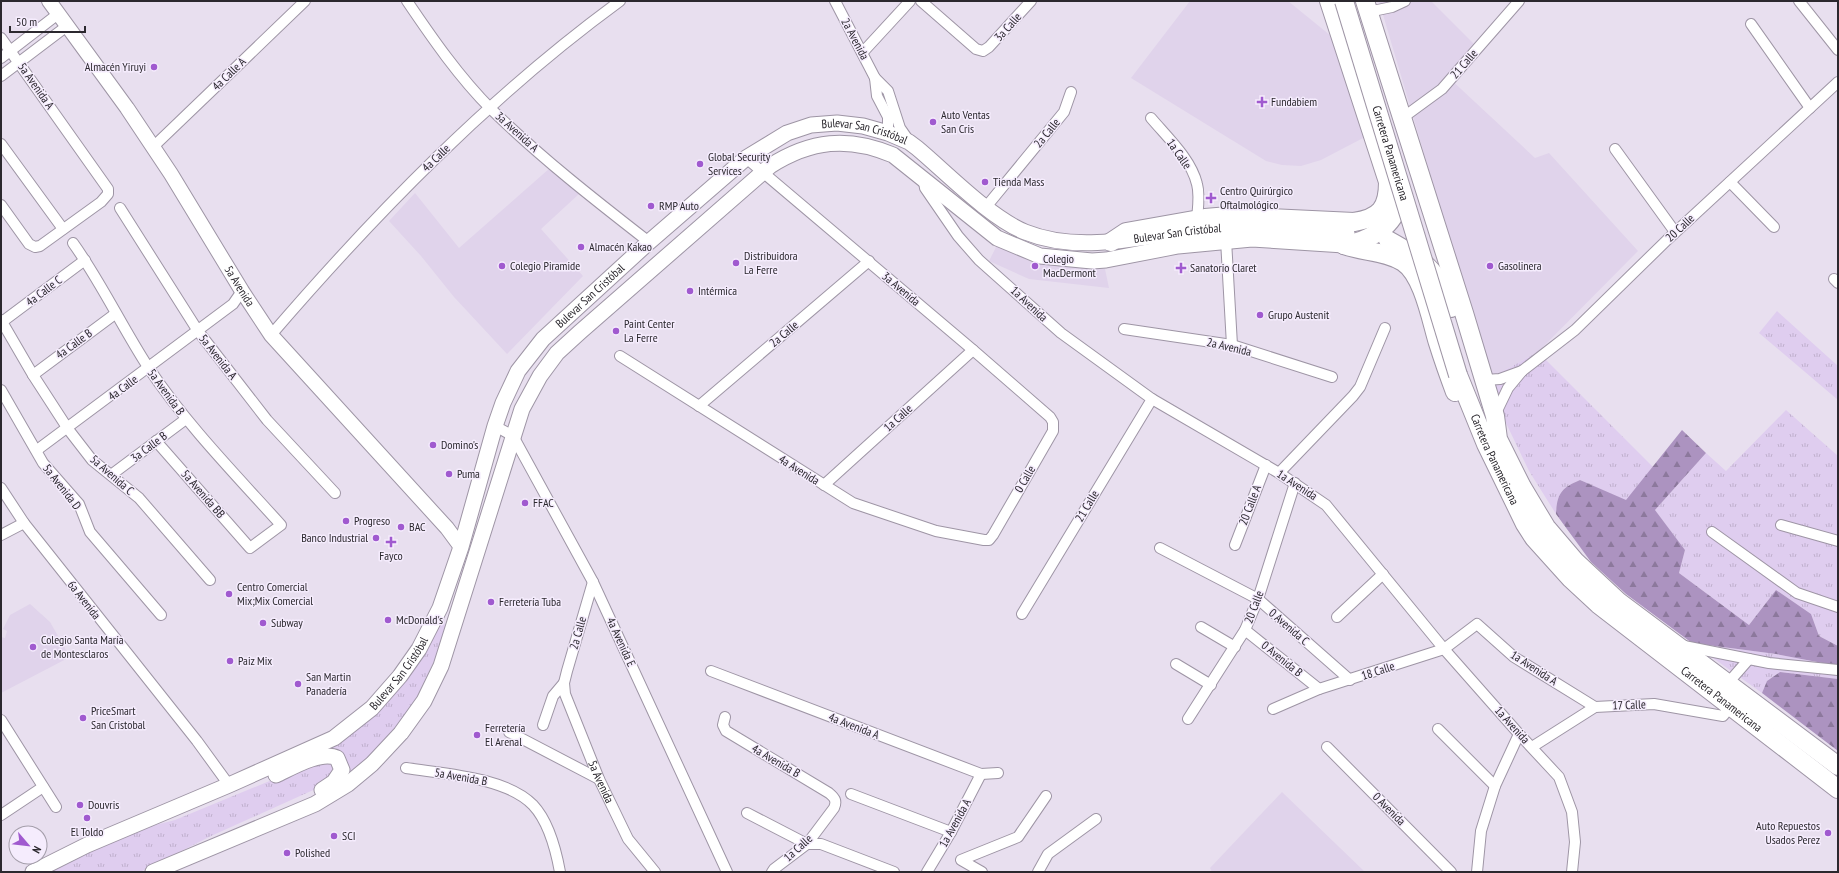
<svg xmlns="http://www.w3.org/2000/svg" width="1839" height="873" font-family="'PT Sans Narrow',sans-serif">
  <defs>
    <pattern id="grass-tufts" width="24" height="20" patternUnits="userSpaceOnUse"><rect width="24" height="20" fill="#dfcdef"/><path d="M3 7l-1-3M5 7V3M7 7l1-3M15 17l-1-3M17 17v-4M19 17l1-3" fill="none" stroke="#c0b0cd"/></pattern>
    <pattern id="forest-firs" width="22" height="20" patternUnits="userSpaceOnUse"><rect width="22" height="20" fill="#ac93c0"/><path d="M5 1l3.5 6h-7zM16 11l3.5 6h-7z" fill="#8c789c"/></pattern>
  </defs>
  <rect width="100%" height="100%" fill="#e8dfef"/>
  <g fill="#e0d3eb">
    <polygon points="1190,1 1288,1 1336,40 1365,137 1321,160 1301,166 1282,165 1266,161 1131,78"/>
    <polygon points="1379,1 1431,1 1476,46 1447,76 1535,158 1549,153 1638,251 1538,352 1490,378"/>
    <polygon points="550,168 579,194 541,229 583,276 507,354 454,297 421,256 389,221 415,193 459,248"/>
    <polygon points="997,245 1034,263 1105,269 1109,288 1029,279 989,261"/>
    <polygon points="30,604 50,622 70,657 1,693 1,637 5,638 7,631 3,629 10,615"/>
    <polygon points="1282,792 1365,872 1212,872 1210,868"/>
  </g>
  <g fill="url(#grass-tufts)">
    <polygon points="1777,311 1838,366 1838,400 1759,333"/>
    <path d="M1538,352L1653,467L1626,501L1580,480C1561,488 1557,494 1556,514L1529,471L1506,423L1490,378Z"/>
    <polygon points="1786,410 1838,456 1838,646 1819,636 1811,614 1776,590 1749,625 1679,573 1685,550 1655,510 1706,453 1726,471"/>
    <path d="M444,617L445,631L440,648L416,699L396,731L343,781C349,762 348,750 325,747L348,733Z"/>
    <polygon points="1692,643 1776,654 1838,666 1838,679 1780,672 1767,681 1762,693"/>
    <polygon points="318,761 333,761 335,774 320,787 211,836 140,872 43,872 128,832 175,820"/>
  </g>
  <g fill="url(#forest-firs)">
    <path d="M1682,430L1706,453L1655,510L1685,550L1679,573L1749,625L1776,590L1811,614L1819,636L1838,646V666L1776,654L1692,643L1626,594L1591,562L1556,514C1557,494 1561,488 1580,480L1626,500Z"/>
    <polygon points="1780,672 1838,679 1838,751 1762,693 1767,681"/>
  </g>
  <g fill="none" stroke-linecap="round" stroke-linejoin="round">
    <defs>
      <g id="street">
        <path d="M407,1C432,38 459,77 491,109C540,157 595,200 649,242"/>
        <polyline points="835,1 875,78 888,91 900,128 909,141"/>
        <polyline points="921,1 976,49 983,51 989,47 1031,1"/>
        <polyline points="1799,1 1838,50"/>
        <polyline points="1368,12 1392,7 1405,1"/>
        <polyline points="1751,24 1810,108"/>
        <polyline points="1,38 108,189 108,194 101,202 40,246 35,247 29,244 1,205"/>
        <polyline points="863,52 910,1"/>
        <polyline points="1,58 58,14"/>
        <polyline points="1,76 67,26"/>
        <polyline points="875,78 877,96 888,117 888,133"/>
        <path d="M1151,118C1167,137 1191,159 1197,184C1200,195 1198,208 1197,219"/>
        <polyline points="1401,119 1442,89 1519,1"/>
        <polyline points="1,144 63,229"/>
        <polyline points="153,147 305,1"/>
        <polyline points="1615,149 1675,232"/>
        <polyline points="924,182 925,188 958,236 979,260 1061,333 1152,399 1279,473 1326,505 1444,649 1519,734 1559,777 1572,812 1575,842 1572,872"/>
        <polyline points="1730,182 1774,227"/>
        <polyline points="986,207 1064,112 1071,92"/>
        <polyline points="120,208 198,331 267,420 335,493"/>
        <polyline points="1226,240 1232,345"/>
        <path d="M73,243C101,282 122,327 148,367C186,424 235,474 281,525L250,548L156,441"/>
        <polyline points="1834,279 1838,283"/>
        <polyline points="1,320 33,375 68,429 92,460 139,498 210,580"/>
        <polyline points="2,322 85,260"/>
        <polyline points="1124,329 1232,345 1332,377"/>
        <path d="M271,335C376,213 490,96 620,1"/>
        <polyline points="620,356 853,503 936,531 984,540 989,540 993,535 1053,431 1053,422 1050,417 973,350 746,158"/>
        <polyline points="33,375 115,314"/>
        <polyline points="1485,380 1500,379 1522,371 1575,330 1667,240 1838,82"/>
        <polyline points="1,390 43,463 79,504 90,532 161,615"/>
        <polyline points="699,406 869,261"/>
        <polyline points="1495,415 1508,388 1522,371"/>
        <polyline points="495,426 513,436 593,582 727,872"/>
        <polyline points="37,450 233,304 242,291"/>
        <polyline points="1279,473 1353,396 1360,387 1385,328"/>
        <polyline points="111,475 186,419"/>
        <polyline points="824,485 973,350"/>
        <polyline points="1,488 24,523 197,741 229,785"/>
        <polyline points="1781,525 1838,541"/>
        <polyline points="1712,532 1797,593 1838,607"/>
        <polyline points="1,535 24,523"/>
        <polyline points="1235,545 1266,465"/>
        <polyline points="1160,548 1258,599 1350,680"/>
        <path id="s1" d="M593,582L567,671L564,683L565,694L599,779L628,839L655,872"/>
        <polyline points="1022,614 1152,399"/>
        <polyline points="1337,617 1383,574"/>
        <polyline points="1201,627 1235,647"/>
        <polyline points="1245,630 1319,689"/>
        <polyline points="1684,646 1769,663 1838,670"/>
        <polyline points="1176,664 1211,685"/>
        <polyline points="711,671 981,774 998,773"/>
        <polyline points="1728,683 1749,659"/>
        <polyline points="1273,709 1319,689 1444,649 1477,624 1514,657 1595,707"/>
        <path d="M725,717L723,725L726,731L829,793C835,798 837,801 834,808L807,844L774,869L772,872"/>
        <polyline points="1188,719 1245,630 1258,599 1295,483"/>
        <polyline points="1,720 56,807"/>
        <polyline points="543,725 553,696 564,683"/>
        <polyline points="1438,729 1495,786"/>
        <polyline points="509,732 599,779"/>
        <polyline points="1327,747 1451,872"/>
        <polyline points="1532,747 1595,707 1654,704 1723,716 1731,706"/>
        <path d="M406,768C444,774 506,777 533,805C549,822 556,850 560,872"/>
        <polyline points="851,794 951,832"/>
        <polyline points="747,813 807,844 821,844 894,872"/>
        <polyline points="1,815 43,787"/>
        <polyline points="927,872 951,832 981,774"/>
        <polyline points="982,872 961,860 1018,837 1046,796"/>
        <polyline points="1038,872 1048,854 1096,819"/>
        <polyline points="1477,872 1481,831 1495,786 1519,734"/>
      </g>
      <g id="secondary">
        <path id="s2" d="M49,1L127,108L171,174L242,291L271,335L447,528L461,547"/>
      </g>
      <g id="primary">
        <path d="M276,775C291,768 321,750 337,758L342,770L334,782L322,790"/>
        <path id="s3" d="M33,872L87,845L229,785L334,738L372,708L400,676L419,649L440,608L461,547L495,426L503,403L518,371L543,339L649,242L746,158L787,133L811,125L837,123L863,126L888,133L909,142L917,148C947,173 989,217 1025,232C1090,258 1161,229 1228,228C1268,228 1307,231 1347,233"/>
        <path d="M153,872L315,804L348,784L372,764L401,733L424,701L441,666L522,409L540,376L557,353L580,332L770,166C811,140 848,136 893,155L997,238L1040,256L1092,261L1106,260L1178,246L1252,239L1344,245"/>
      </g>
      <g id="highway">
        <polyline points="1365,1 1464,313 1495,416 1498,439 1522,487 1546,527 1575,561 1619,602 1838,766"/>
        <path d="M1388,240C1422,259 1438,269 1451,308"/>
        <path d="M1111,242L1126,232L1205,218L1229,216L1354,222C1380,218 1388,208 1388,182L1329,1"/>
        <path d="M1344,245C1363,252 1386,251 1403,262C1423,275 1431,320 1438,343C1443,359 1449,376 1455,392"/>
        <path d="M1344,245C1366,242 1391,229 1398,206C1400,201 1400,195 1400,190"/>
        <path id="s4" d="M1458,375L1486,444L1525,524L1534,538L1571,579L1598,604L1838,789"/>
      </g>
    </defs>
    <use href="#street" stroke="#9e95a5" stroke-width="12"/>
    <use href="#secondary" stroke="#9e95a5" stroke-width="16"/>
    <use href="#primary" stroke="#9e95a5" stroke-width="17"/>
    <use href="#highway" stroke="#9e95a5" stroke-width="20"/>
    <use href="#street" stroke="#fff" stroke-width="10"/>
    <use href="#secondary" stroke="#fff" stroke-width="14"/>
    <use href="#primary" stroke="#fff" stroke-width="15"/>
    <use href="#highway" stroke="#fff" stroke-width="18"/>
    <defs>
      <g id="highway-bridge">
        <path id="s5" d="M1344,1L1458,375"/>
      </g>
    </defs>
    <use href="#highway-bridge" stroke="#9e95a5" stroke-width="20" stroke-linecap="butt"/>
    <use href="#highway-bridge" stroke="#fff" stroke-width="18"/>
  </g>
  <g fill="#a05acf" stroke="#f5ecfd" stroke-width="1.5">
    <circle cx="154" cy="67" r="4"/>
    <path d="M1260 96h4v4h4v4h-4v4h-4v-4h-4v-4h4z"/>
    <circle cx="933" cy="122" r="4"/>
    <circle cx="700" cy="164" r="4"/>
    <circle cx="985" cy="182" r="4"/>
    <path d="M1209 192h4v4h4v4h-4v4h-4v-4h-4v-4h4z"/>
    <circle cx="651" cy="206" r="4"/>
    <circle cx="581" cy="247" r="4"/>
    <circle cx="736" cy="263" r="4"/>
    <circle cx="502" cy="266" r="4"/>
    <circle cx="1035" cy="266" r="4"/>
    <circle cx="1490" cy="266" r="4"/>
    <path d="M1179 262h4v4h4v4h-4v4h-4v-4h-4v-4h4z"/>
    <circle cx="690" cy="291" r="4"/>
    <circle cx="1260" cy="315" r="4"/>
    <circle cx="616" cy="331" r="4"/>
    <circle cx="433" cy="445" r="4"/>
    <circle cx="449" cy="474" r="4"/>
    <circle cx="525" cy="503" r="4"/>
    <circle cx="346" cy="521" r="4"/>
    <circle cx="401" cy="527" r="4"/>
    <circle cx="376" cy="538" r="4"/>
    <path d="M389 536h4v4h4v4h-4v4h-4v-4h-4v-4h4z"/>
    <circle cx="229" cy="594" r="4"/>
    <circle cx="491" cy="602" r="4"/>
    <circle cx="388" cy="620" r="4"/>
    <circle cx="263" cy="623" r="4"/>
    <circle cx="33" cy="647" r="4"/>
    <circle cx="230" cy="661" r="4"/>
    <circle cx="298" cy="684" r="4"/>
    <circle cx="83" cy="718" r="4"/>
    <circle cx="477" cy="735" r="4"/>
    <circle cx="80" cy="805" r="4"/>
    <circle cx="87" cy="818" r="4"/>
    <circle cx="1828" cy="833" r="4"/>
    <circle cx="334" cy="836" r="4"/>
    <circle cx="287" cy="853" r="4"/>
  </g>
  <g text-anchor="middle" stroke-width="3" stroke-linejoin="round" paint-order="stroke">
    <g font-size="12" fill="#2b282e" stroke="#f5ecfd">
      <text transform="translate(1008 27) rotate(-48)" y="4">3a Calle</text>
      <text transform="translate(855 39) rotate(62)" y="4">2a Avenida</text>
      <text transform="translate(1464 64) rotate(-49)" y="4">21 Calle</text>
      <text transform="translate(229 74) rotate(-44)" y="4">4a Calle A</text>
      <text transform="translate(36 86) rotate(55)" y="4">5a Avenida A</text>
      <text transform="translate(517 132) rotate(42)" y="4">3a Avenida A</text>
      <text transform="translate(1047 133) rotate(-51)" y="4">2a Calle</text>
      <text dy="4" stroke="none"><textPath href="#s3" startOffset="1190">Bulevar San Cristóbal</textPath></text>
      <text dy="4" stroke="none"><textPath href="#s5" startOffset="159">Carretera Panamericana</textPath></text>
      <text transform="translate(1179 154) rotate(55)" y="4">1a Calle</text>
      <text transform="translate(436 158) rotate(-44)" y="4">4a Calle</text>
      <text transform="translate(1680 228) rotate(-43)" y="4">20 Calle</text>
      <text dy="4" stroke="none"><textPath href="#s3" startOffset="1538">Bulevar San Cristóbal</textPath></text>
      <text dy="4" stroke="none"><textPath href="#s2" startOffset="343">5a Avenida</textPath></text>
      <text transform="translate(901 289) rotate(40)" y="4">3a Avenida</text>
      <text transform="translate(44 291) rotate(-37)" y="4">4a Calle C</text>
      <text dy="4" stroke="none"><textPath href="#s3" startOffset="854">Bulevar San Cristóbal</textPath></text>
      <text transform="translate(1029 304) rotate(43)" y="4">1a Avenida</text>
      <text transform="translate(784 334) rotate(-40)" y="4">2a Calle</text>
      <text transform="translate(74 344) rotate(-36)" y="4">4a Calle B</text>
      <text transform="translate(1229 347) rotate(13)" y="4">2a Avenida</text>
      <text transform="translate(218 357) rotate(52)" y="4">5a Avenida A</text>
      <text transform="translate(123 388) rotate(-37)" y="4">4a Calle</text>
      <text transform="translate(166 392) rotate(54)" y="4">5a Avenida B</text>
      <text transform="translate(898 418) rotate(-42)" y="4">1a Calle</text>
      <text transform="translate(149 447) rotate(-37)" y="4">3a Calle B</text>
      <text dy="4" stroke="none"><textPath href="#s4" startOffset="92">Carretera Panamericana</textPath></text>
      <text transform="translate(799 470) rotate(32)" y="4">4a Avenida</text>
      <text transform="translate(112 475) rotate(41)" y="4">5a Avenida C</text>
      <text transform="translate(1025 479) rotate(-60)" y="4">0 Calle</text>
      <text transform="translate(1297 485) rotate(33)" y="4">1a Avenida</text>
      <text transform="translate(62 487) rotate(52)" y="4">5a Avenida D</text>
      <text transform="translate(203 494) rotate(49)" y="4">5a Avenida BB</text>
      <text transform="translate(1250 505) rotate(-69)" y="4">20 Calle A</text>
      <text transform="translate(1087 506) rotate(-59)" y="4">21 Calle</text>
      <text transform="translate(84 600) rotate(52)" y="4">6a Avenida</text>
      <text transform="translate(1254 607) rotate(-69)" y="4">20 Calle</text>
      <text transform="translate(1289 627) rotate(41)" y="4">0 Avenida C</text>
      <text transform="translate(578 633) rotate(-74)" y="4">2a Calle</text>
      <text transform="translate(621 642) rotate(65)" y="4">4a Avenida E</text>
      <text transform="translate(1282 659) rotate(39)" y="4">0 Avenida B</text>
      <text transform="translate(1534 668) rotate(33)" y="4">1a Avenida A</text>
      <text transform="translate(1378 671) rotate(-18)" y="4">18 Calle</text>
      <text dy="4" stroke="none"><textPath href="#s3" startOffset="422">Bulevar San Cristóbal</textPath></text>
      <text dy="4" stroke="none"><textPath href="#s4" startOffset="428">Carretera Panamericana</textPath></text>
      <text transform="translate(1629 705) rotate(-2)" y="4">17 Calle</text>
      <text transform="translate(1512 725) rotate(48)" y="4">1a Avenida</text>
      <text transform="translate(854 726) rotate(21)" y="4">4a Avenida A</text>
      <text transform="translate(776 761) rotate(30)" y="4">4a Avenida B</text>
      <text transform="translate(461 777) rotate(10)" y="4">5a Avenida B</text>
      <text dy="4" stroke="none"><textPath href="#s1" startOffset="211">5a Avenida</textPath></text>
      <text transform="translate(1389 809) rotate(45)" y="4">0 Avenida</text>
      <text transform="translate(955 823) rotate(-61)" y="4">1a Avenida A</text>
      <text transform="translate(798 848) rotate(-42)" y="4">1a Calle</text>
    </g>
    <g font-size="12" fill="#2b282e" stroke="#f5ecfd" text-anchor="start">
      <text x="146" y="71" text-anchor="end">Almacén Yiruyi</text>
      <text x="1271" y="106">Fundabiem</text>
      <text x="941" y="119">Auto Ventas<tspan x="941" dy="14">San Cris</tspan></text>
      <text x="708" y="161">Global Security<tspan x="708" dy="14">Services</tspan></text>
      <text x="993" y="186">Tienda Mass</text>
      <text x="1220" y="195">Centro Quirúrgico<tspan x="1220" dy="14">Oftalmológico</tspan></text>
      <text x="659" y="210">RMP Auto</text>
      <text x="589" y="251">Almacén Kakao</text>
      <text x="744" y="260">Distribuidora<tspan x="744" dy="14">La Ferre</tspan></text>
      <text x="1043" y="263">Colegio<tspan x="1043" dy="14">MacDermont</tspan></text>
      <text x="510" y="270">Colegio Piramide</text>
      <text x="1498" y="270">Gasolinera</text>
      <text x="1190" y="272">Sanatorio Claret</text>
      <text x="698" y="295">Intérmica</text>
      <text x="1268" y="319">Grupo Austenit</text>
      <text x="624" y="328">Paint Center<tspan x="624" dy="14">La Ferre</tspan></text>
      <text x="441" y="449">Domino's</text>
      <text x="457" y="478">Puma</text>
      <text x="533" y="507">FFAC</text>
      <text x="354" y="525">Progreso</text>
      <text x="409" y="531">BAC</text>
      <text x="368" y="542" text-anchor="end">Banco Industrial</text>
      <text x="391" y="560" text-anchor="middle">Fayco</text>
      <text x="237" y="591">Centro Comercial<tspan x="237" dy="14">Mix;Mix Comercial</tspan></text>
      <text x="499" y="606">Ferretería Tuba</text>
      <text x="396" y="624">McDonald's</text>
      <text x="271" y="627">Subway</text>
      <text x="41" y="644">Colegio Santa María<tspan x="41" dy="14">de Montesclaros</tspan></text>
      <text x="238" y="665">Paiz Mix</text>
      <text x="306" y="681">San Martin<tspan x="306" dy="14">Panadería</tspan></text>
      <text x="91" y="715">PriceSmart<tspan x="91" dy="14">San Cristobal</tspan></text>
      <text x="485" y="732">Ferretería<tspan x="485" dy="14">El Arenal</tspan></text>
      <text x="88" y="809">Douvris</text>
      <text x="1820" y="830" text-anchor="end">Auto Repuestos<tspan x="1820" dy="14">Usados Perez</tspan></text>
      <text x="87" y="836" text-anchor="middle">El Toldo</text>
      <text x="342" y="840">SCI</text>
      <text x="295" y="857">Polished</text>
    </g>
  </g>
  <rect width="1839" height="873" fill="none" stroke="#2b282e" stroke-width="4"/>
  <g transform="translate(28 845) rotate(118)"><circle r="19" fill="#f5ecfd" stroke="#a49eaa"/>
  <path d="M0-3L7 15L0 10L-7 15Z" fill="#a05acf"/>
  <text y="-6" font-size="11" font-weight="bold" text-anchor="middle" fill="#2b282e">N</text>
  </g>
  <path d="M10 26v6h75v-6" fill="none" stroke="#2b282e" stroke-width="2"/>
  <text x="16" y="26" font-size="12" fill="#2b282e" stroke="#f5ecfd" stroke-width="3" paint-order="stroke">50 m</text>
</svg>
